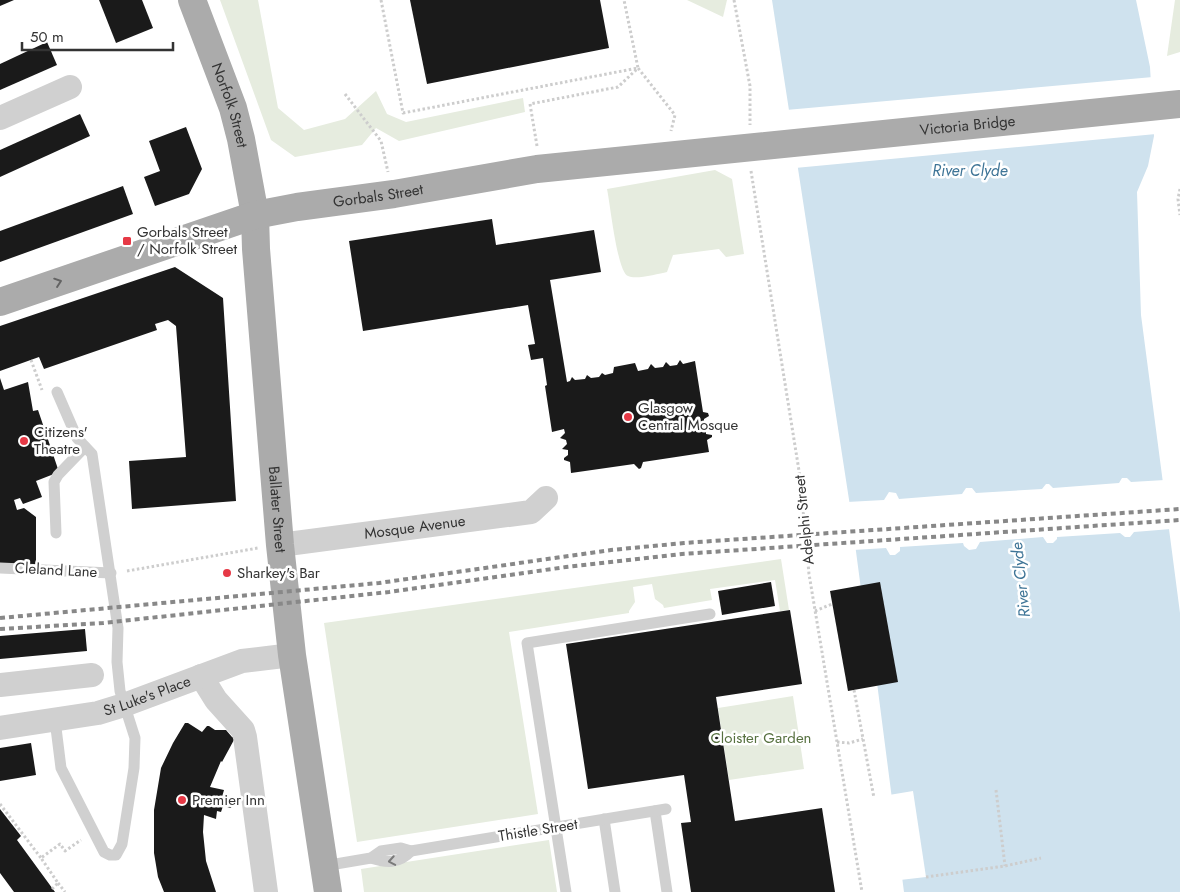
<svg xmlns="http://www.w3.org/2000/svg" width="1180" height="892" font-family="Jost,sans-serif">
  <rect width="100%" height="100%" fill="#fff"/>
  <g fill="#e6ecdf">
    <polygon points="220,0 258,0 278,108 304,130 345,119 376,91 387,114 406,122 523,98 525,112 399,141 376,128 362,145 295,157 271,140"/>
    <polygon points="687,0 727,0 723,17"/>
    <polygon points="1175,0 1180,0 1180,52 1167,56"/>
    <path d="M715,170L732,179L744,254L726,257L719,249L673,255L667,272C658,274 635,280 628,276C617,272 610,202 607,189Z"/>
    <polygon points="781,559 789,610 780,611 775,580 710,589 712,600 664,608 663,605 655,599 652,584 633,587 635,602 629,611 629,613 509,632 538,814 357,842 324,623"/>
    <polygon points="793,696 804,769 729,780 718,708"/>
    <polygon points="549,840 557,892 364,892 361,869"/>
  </g>
  <polygon fill="#cfe2ee" points="772,0 1136,0 1150,67 1154,136 1148,166 1137,192 1141,315 1180,613 1180,892 904,892 876,675 864,612 850,506"/>
  <g fill="#fff">
    <polygon points="1153,77 1156,134 795,168 786,110"/>
    <polygon points="1122,478 1127,478 1131,482 1165,480 1171,529 1134,532 1130,537 1125,537 1120,533 1057,537 1057,539 1053,543 1047,543 1043,537 980,542 976,549 969,550 964,546 963,543 900,547 900,551 895,555 890,555 886,548 853,550 847,502 884,500 889,492 896,493 899,499 962,494 966,488 972,488 976,493 1042,489 1046,484 1049,484 1053,488 1119,483"/>
    <polygon points="913,791 926,877 900,880 889,795"/>
  </g>
  <g fill="#1a1a1a">
    <polygon points="0,0 14,0 0,6"/>
    <polygon points="99,0 142,0 153,28 116,43"/>
    <polygon points="410,0 600,0 609,48 427,84"/>
    <polygon points="47,42 57,65 0,90 0,64"/>
    <polygon points="80,114 90,136 0,177 0,150"/>
    <polygon points="186,127 202,169 189,194 155,206 144,177 160,171 149,141"/>
    <polygon points="123,186 133,214 0,262 0,231"/>
    <polygon points="492,219 496,245 594,230 601,272 550,280 567,382 570,381 572,377 575,380 585,379 587,375 591,378 599,377 602,373 605,375 613,373 614,367 635,363 638,371 648,369 651,364 655,368 663,367 666,362 670,366 677,365 680,360 683,364 695,361 703,412 708,413 709,416 704,419 704,423 710,425 711,426 706,430 706,434 712,435 712,437 707,440 709,452 643,462 641,468 639,469 634,464 571,473 570,462 564,460 564,458 568,455 568,450 562,449 567,444 566,440 560,438 565,433 564,429 552,432 545,386 547,385 543,358 531,360 528,345 535,344 528,305 363,331 349,241"/>
    <polygon points="175,267 223,298 236,501 132,509 129,461 186,457 176,326 168,320 155,324 157,330 44,369 39,357 0,371 0,326"/>
    <polygon points="0,378 4,390 28,382 33,411 38,410 59,472 36,481 42,497 23,504 20,498 14,500 17,510 24,508 36,517 36,565 0,563"/>
    <polygon points="771,582 775,606 722,615 718,591"/>
    <polygon points="880,582 898,682 848,691 830,591"/>
    <polygon points="790,610 802,684 716,697 735,821 822,808 835,892 691,892 681,823 691,822 684,775 588,789 566,644"/>
    <polygon points="85,629 87,651 0,659 0,636"/>
    <polygon points="185,723 188,723 202,732 207,726 209,726 215,730 226,730 232,737 235,738 222,762 221,761 210,787 224,790 222,797 233,801 231,808 223,806 221,812 217,811 216,819 204,815 203,832 206,861 216,892 164,892 158,877 154,853 154,810 161,768 173,743"/>
    <polygon points="31,743 36,775 0,781 0,748"/>
    <polygon points="0,809 21,836 17,840 55,892 14,892 0,873"/>
  </g>
  <g fill="none" stroke-linecap="round" stroke-linejoin="round">
    <g stroke="#cdcdcd" stroke-width="3" stroke-dasharray="2.5 2.5" stroke-linecap="butt">
      <polyline points="381,0 403,113 638,68 624,0"/>
      <polyline points="734,0 750,86 750,125"/>
      <polyline points="345,94 381,141 388,172"/>
      <polyline points="537,146 530,104 618,87 638,68 675,115 671,131"/>
      <polyline points="751,171 800,477 809,574 862,892"/>
      <polyline points="1180,189 1178,199 1180,215"/>
      <polyline points="31,360 42,390"/>
      <polyline points="127,571 258,548"/>
      <polyline points="815,611 832,604"/>
      <polyline points="854,690 874,798"/>
      <polyline points="837,742 849,743 863,739"/>
      <polyline points="996,790 1005,866"/>
      <polyline points="0,804 41,858"/>
      <polyline points="926,877 1005,866 1041,858"/>
      <polyline points="58,883 65,892"/>
      <polyline points="52,889 58,883 41,858 60,844 65,851 81,840"/>
    </g>
    <g stroke="#d0d0d0" stroke-width="11">
      <polyline points="56,533 54,482 58,475 85,447"/>
      <polyline points="0,568 111,573"/>
      <polyline points="55,720 61,768 104,852 110,855 116,855 122,844 134,768 135,738 120,691 117,662 118,628 92,454 77,438 57,392"/>
      <polyline points="655,811 667,892"/>
      <polyline points="604,819 615,892"/>
      <path d="M371,858C386,863 399,864 411,851"/>
      <polyline points="324,866 371,858 381,851 401,848 411,851 666,809"/>
      <polyline points="566,892 527,643 710,614"/>
    </g>
    <g stroke="#d0d0d0" stroke-width="24">
      <polyline points="0,118 70,87"/>
      <path id="s1" d="M280,545L531,512L546,498"/>
      <polyline points="201,676 216,700 243,730 245,737 266,892"/>
      <polyline points="0,685 92,675"/>
      <path id="s2" d="M0,728L98,713L124,705L242,661L292,655"/>
    </g>
    <g stroke="#ababab" stroke-width="28">
      <path id="s3" d="M192,0L233,108L241,139L255,215L256,249L280,545L292,655L328,892"/>
      <path id="s4" d="M0,302L255,215L297,207L394,194L537,169L1180,104"/>
    </g>
    <g stroke="#888" stroke-width="4" stroke-dasharray="5 4" stroke-linecap="butt">
      <polyline points="0,618 379,583 611,550 684,543 1180,509"/>
      <polyline points="0,629 103,623 389,592 566,567 682,554 1180,520"/>
    </g>
  </g>
  <defs><path id="oneway-chevron" d="M-2-3.5L2.5 0L-2 3.5" fill="none" stroke-width="1.6" stroke-linecap="round" stroke-linejoin="round" transform="scale(1.25)"/></defs>
  <use stroke="#636363" href="#oneway-chevron" transform="translate(58 282) rotate(-19)"/>
  <use stroke="#7a7a7a" href="#oneway-chevron" transform="translate(392 861) rotate(170)"/>
  <g fill="#e63946" stroke="#fff" stroke-width="2">
    <rect x="122" y="236" width="10" height="10" rx="2.5"/>
    <circle cx="628" cy="417" r="5"/>
    <circle cx="24" cy="441" r="5"/>
    <circle cx="227" cy="573" r="5"/>
    <circle cx="182" cy="800" r="5"/>
  </g>
  <g text-anchor="middle" stroke-width="5" stroke-linejoin="round" paint-order="stroke">
    <g font-size="15" fill="#333" stroke="#fff">
      <text dy="5" stroke="none"><textPath href="#s3" startOffset="112">Norfolk Street</textPath></text>
      <text dy="5" stroke="none"><textPath href="#s4" startOffset="988">Victoria Bridge</textPath></text>
      <text dy="5" stroke="none"><textPath href="#s4" startOffset="394">Gorbals Street</textPath></text>
      <text dy="5" stroke="none"><textPath href="#s3" startOffset="520">Ballater Street</textPath></text>
      <text transform="translate(804 520) rotate(-96)" y="5">Adelphi Street</text>
      <text dy="5" stroke="none"><textPath href="#s1" startOffset="136">Mosque Avenue</textPath></text>
      <text transform="translate(56 570) rotate(3)" y="5">Cleland Lane</text>
      <text dy="5" stroke="none"><textPath href="#s2" startOffset="151">St Luke's Place</textPath></text>
      <text transform="translate(538 830) rotate(-9)" y="5">Thistle Street</text>
    </g>
    <g font-size="15" fill="#333" stroke="#fff" text-anchor="start">
      <text x="137" y="237">Gorbals Street<tspan x="137" dy="17">/ Norfolk Street</tspan></text>
      <text x="638" y="413">Glasgow<tspan x="638" dy="17">Central Mosque</tspan></text>
      <text x="34" y="437">Citizens'<tspan x="34" dy="17">Theatre</tspan></text>
      <text x="237" y="578">Sharkey's Bar</text>
      <text x="192" y="805">Premier Inn</text>
    </g>
    <g font-size="15" fill="#56703f" stroke="#fff">
      <text x="761" y="743">Cloister Garden</text>
    </g>
    <g font-size="16" font-style="italic" fill="#3f7597" stroke="#fff">
      <text x="970" y="176">River Clyde</text>
      <text transform="translate(1020 580) rotate(-96)" y="6">River Clyde</text>
    </g>
  </g>
  <path d="M22 42v8h151v-8" fill="none" stroke="#333333" stroke-width="2.5"/>
  <text x="30" y="42" font-size="15" fill="#333333" stroke="#ffffff" stroke-width="4" paint-order="stroke">50 m</text>
</svg>
